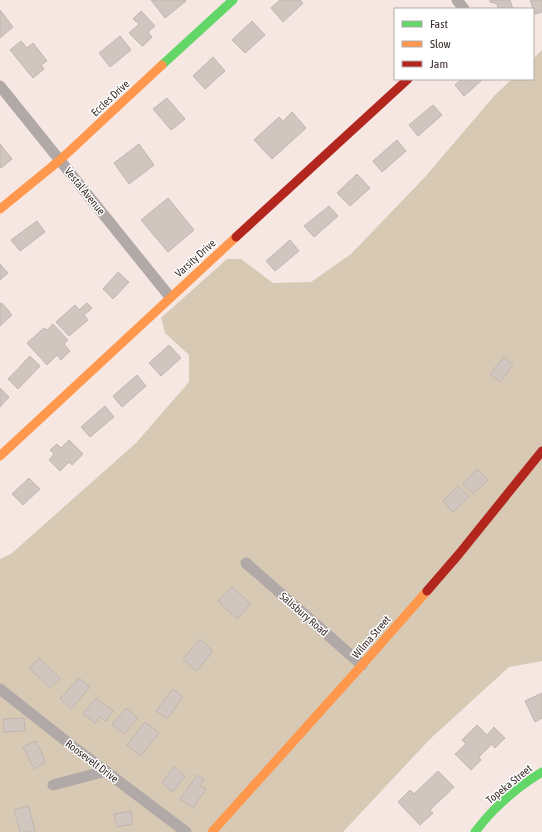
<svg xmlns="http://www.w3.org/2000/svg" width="542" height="832" font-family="'Asap Condensed',sans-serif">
  <rect width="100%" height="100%" fill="#f6e7e3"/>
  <polygon fill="#d7c9b3" points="542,50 542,661 509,667 430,739 343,832 0,832 0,559 11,554 136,443 189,382 189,355 165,333 161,318 227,259 241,259 273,283 311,282 351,254 425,177 494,96 512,79 533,79 533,59"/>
  <g fill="#d1c5c0" stroke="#c1b6b0">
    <polygon points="151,0 185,0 186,1 165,18"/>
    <polygon points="280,0 300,0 303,3 283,22 271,8"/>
    <polygon points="490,0 510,0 513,9 498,9 497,4 490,2"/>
    <polygon points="530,0 542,0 542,12 535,14"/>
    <polygon points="0,10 13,27 0,38"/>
    <polygon points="141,11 155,26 148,32 152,37 143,46 140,44 129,33 139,24 133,19"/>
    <polygon points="252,21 265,35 245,53 232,40"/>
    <polygon points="120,36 131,50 110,67 99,53"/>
    <polygon points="21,41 27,48 33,43 47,61 41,65 44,69 33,78 10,50"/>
    <polygon points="213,57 225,71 205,89 193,76"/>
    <polygon points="462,79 483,79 464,96 455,85"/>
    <polygon points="167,98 185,119 171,130 153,109"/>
    <polygon points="433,105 442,115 418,136 409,125"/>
    <polygon points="292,112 306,128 272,159 254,140 279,117 283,121"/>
    <polygon points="397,140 406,151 382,172 373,161"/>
    <polygon points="0,144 12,159 1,168 0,166"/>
    <polygon points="139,144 154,165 129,184 114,163"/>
    <polygon points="357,174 370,188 350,206 337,193"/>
    <polygon points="168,198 194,230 168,252 141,220"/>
    <polygon points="329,206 338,216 314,237 304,226"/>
    <polygon points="37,221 45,232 20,251 11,240"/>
    <polygon points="290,240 299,251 275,271 266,261"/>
    <polygon points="0,264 8,273 0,280"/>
    <polygon points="118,272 129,282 113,299 103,289"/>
    <polygon points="2,303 12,315 0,326 0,304"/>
    <polygon points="87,303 92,308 84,315 88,320 69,336 56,322 75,305 79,310"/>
    <polygon points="53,324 68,340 64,344 70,351 61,360 57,355 47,365 27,343 44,328 47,330"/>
    <polygon points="169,345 181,358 161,376 149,363"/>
    <polygon points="30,356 40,366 18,389 8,379"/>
    <polygon points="504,357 513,365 500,382 490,374"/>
    <polygon points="137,375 146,386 122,407 113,396"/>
    <polygon points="0,388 9,397 0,407"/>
    <polygon points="105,406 114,417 90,437 81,427"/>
    <polygon points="69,440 83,454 72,465 69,462 60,471 49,460 54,454 50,450 57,444 61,448"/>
    <polygon points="477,469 488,480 473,494 463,484"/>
    <polygon points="29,478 40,489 23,505 12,494"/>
    <polygon points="458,486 469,497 453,512 443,501"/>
    <polygon points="232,587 251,604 237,619 218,601"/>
    <polygon points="200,639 213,651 197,671 183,659"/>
    <polygon points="39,658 60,678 50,688 29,668"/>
    <polygon points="79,678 90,687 71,709 60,699"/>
    <polygon points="173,689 183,697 167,719 156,711"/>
    <polygon points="542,693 542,718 535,722 525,701"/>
    <polygon points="96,698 113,711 106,721 100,717 95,723 83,714"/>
    <polygon points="126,708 138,718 124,734 112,725"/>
    <polygon points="24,718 25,731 4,732 3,719"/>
    <polygon points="145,722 159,733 141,756 127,745"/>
    <polygon points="477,725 487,735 494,727 505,738 495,748 492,744 479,757 481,760 471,770 455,754 466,744 462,740"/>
    <polygon points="36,741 46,762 34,769 23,747"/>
    <polygon points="174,767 185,776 173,792 162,783"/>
    <polygon points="438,771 454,787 430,810 433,813 420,825 398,802 410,790 414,794"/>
    <polygon points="197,775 204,780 200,786 206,789 193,808 180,799"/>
    <polygon points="29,806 35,832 20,832 14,810"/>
    <polygon points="131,811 133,824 117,827 114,814"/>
  </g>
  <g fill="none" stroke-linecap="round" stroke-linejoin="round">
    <g stroke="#b1a8a8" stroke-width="11">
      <polyline points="457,0 464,9"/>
      <polyline points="0,86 170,297"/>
      <polyline points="246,563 362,665"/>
      <polyline points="0,689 71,745 186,832"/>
      <polyline points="53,785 106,771"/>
    </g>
    <g stroke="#63d668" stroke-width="9">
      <polyline points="162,65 233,0"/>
      <path d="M475,832C482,823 489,814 498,806C511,793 526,782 542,772"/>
    </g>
    <g stroke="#ff974d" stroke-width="9">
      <polyline points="0,209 60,160 162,65"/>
      <polyline points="0,456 236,237"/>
      <polyline points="212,832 362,665 427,591"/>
    </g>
    <g stroke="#b3261e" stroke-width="9">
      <polyline points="236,237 408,79"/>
      <polyline points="427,591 459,554 542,451"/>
    </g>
  </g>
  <g text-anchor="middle" stroke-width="3" stroke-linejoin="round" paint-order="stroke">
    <g font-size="11" fill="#3b2e2b" stroke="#fff">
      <text transform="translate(110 98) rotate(-43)" y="4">Eccles Drive</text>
      <text transform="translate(85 191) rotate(51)" y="4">Vestal Avenue</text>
      <text transform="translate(195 258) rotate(-42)" y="4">Varsity Drive</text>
      <text transform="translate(304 614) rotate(41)" y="4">Salisbury Road</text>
      <text transform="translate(371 637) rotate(-49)" y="4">Wilma Street</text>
      <text transform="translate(92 761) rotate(37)" y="4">Roosevelt Drive</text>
      <text transform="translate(509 784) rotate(-39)" y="4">Topeka Street</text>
    </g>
  </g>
  <rect x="394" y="8" width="140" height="72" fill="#ffffff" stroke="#b1abaa"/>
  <rect x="402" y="21" width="20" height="6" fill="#63d668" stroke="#b1abaa"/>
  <text x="430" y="28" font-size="12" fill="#3b2e2b">Fast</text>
  <rect x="402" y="41" width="20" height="6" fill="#ff974d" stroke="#b1abaa"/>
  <text x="430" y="48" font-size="12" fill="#3b2e2b">Slow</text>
  <rect x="402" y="61" width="20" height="6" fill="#b3261e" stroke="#b1abaa"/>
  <text x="430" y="68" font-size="12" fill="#3b2e2b">Jam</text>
</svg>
